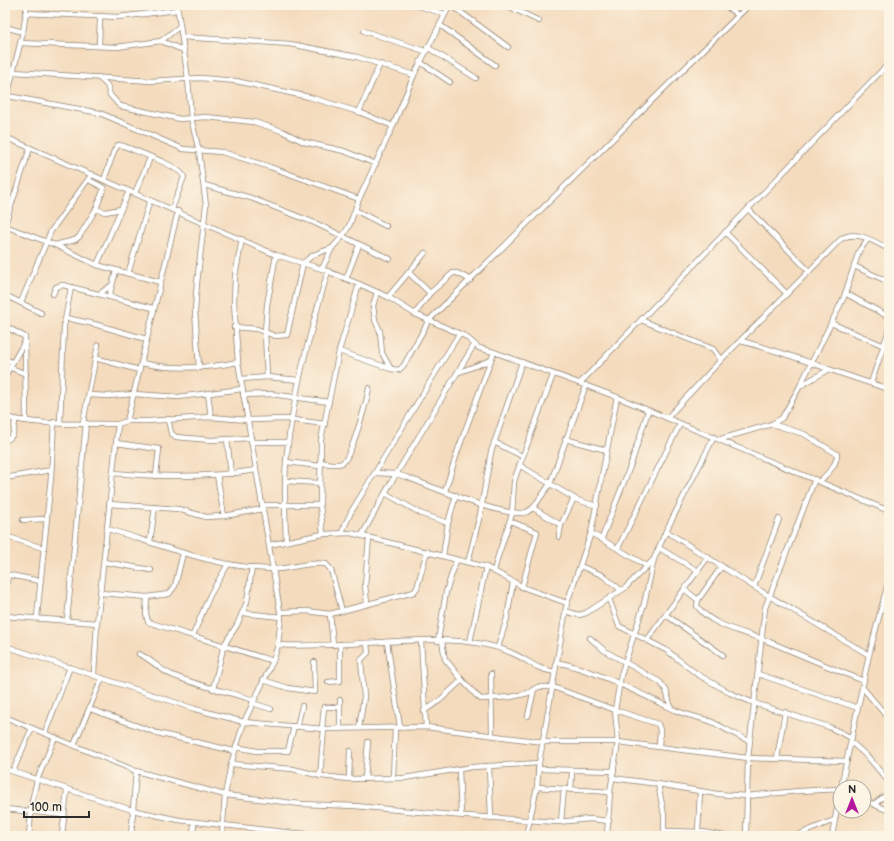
<svg xmlns="http://www.w3.org/2000/svg" width="894" height="841" font-family="'Balsamiq Sans',sans-serif">
  <rect width="100%" height="100%" fill="#fcf5e5"/>
  <filter id="ink" filterUnits="userSpaceOnUse"><feTurbulence type="fractalNoise" baseFrequency=".025" numOctaves="2"/><feDisplacementMap in="SourceGraphic" scale="8" xChannelSelector="R" yChannelSelector="G"/><feConvolveMatrix kernelMatrix="1 2 1 2 8 2 1 2 1" color-interpolation-filters="sRGB"/></filter>
  <filter id="wash" filterUnits="userSpaceOnUse"><feTurbulence type="fractalNoise" baseFrequency=".012" numOctaves="4" result="noise"/><feDisplacementMap in="SourceGraphic" scale="16" xChannelSelector="R" yChannelSelector="G"/><feGaussianBlur stdDeviation="0.9" result="paint"/><feColorMatrix in="noise" values="0 0 0 0 0 0 0 0 0 0 0 0 0 0 0 0 0 1.4 0 .05"/><feComposite in="paint" operator="in"/></filter>
  <g filter="url(#wash)">
    <rect width="100%" height="100%" fill="#f4dbbd"/>
  </g>
  <g filter="url(#ink)">
    <g fill="none" stroke-linecap="round" stroke-linejoin="round">
      <defs>
        <g id="minor">
          <polyline points="177,5 188,79 191,118 199,151 206,205 197,283 195,311 199,368"/>
          <polyline points="415,5 445,14"/>
          <polyline points="451,5 508,47"/>
          <polyline points="506,5 539,21"/>
          <polyline points="724,5 738,15"/>
          <polyline points="25,13 119,17 177,10"/>
          <polyline points="440,25 495,65"/>
          <polyline points="5,27 23,32"/>
          <polyline points="364,31 425,51"/>
          <polyline points="182,37 290,44 357,57 414,75"/>
          <polyline points="161,41 180,26"/>
          <polyline points="20,43 117,47 161,41 183,50"/>
          <polyline points="99,46 100,17"/>
          <polyline points="427,47 476,78"/>
          <polyline points="420,62 450,82"/>
          <polyline points="14,72 151,81 200,78 236,81 309,97 359,112 393,126"/>
          <polyline points="98,77 107,85 110,95 120,106 180,119 206,117 254,122 282,131 304,142 344,151 376,164"/>
          <polyline points="8,96 100,113 183,149 222,152 270,167 359,199"/>
          <polyline points="5,105 23,32 27,5"/>
          <polyline points="359,112 380,64"/>
          <polyline points="5,137 276,255 322,269 359,284 388,297 415,314 465,336 479,348 494,352 617,397 889,511"/>
          <path d="M104,180L114,151L118,145L124,146C135,151 181,166 184,177L172,209"/>
          <polyline points="204,185 251,198 315,223 390,259"/>
          <polyline points="135,193 150,158"/>
          <polyline points="96,209 105,212 121,209"/>
          <polyline points="748,209 809,271"/>
          <polyline points="355,210 386,226"/>
          <polyline points="5,224 30,148"/>
          <polyline points="5,226 55,245 97,265 160,282"/>
          <polyline points="725,232 787,294"/>
          <polyline points="55,245 75,240 79,237 96,209 104,188 89,180"/>
          <polyline points="97,265 129,191"/>
          <polyline points="854,266 889,282"/>
          <polyline points="322,269 332,248 342,237 349,226 359,199 393,126 414,75 450,5"/>
          <polyline points="408,272 430,293"/>
          <polyline points="128,274 150,200"/>
          <polyline points="346,279 359,245"/>
          <polyline points="377,292 373,306 375,320 380,331 382,353 391,369"/>
          <polyline points="845,293 889,317"/>
          <polyline points="53,294 56,287 63,285 153,308"/>
          <polyline points="99,294 112,285"/>
          <polyline points="5,295 41,313"/>
          <polyline points="109,297 116,271"/>
          <polyline points="388,297 425,253"/>
          <polyline points="21,302 51,231 92,174"/>
          <polyline points="415,314 430,293 453,273 457,273 471,280"/>
          <polyline points="66,318 94,324 146,339"/>
          <polyline points="641,320 713,349 721,360"/>
          <polyline points="831,323 889,348"/>
          <polyline points="5,326 25,337 26,421"/>
          <polyline points="234,327 257,329 275,336 287,335 303,263 313,255 332,248"/>
          <path d="M741,341C791,354 839,374 889,389"/>
          <polyline points="339,351 391,369 399,370 404,365 429,320 749,5"/>
          <polyline points="95,358 139,370"/>
          <polyline points="5,359 12,362"/>
          <path d="M141,363C174,370 204,369 238,362"/>
          <polyline points="9,367 26,374"/>
          <polyline points="457,373 491,360"/>
          <polyline points="5,376 25,341"/>
          <polyline points="267,377 265,332 267,305 276,255"/>
          <polyline points="241,379 267,377 299,380"/>
          <polyline points="580,383 889,63"/>
          <polyline points="871,383 889,330"/>
          <polyline points="800,386 828,370"/>
          <polyline points="208,394 211,417"/>
          <polyline points="89,395 108,396 134,394 178,397 242,389"/>
          <polyline points="243,395 271,394 329,402"/>
          <path d="M5,417C41,426 81,423 118,424L127,421H148L211,417L247,420L286,419L325,424"/>
          <path d="M667,418L721,360L841,239C857,229 874,242 889,249"/>
          <polyline points="168,419 171,433 176,437 211,440 251,438"/>
          <polyline points="127,421 178,211"/>
          <polyline points="60,423 64,326 71,287"/>
          <polyline points="83,423 98,345"/>
          <path d="M772,424L804,434L837,454C837,465 828,473 820,481"/>
          <polyline points="227,439 231,474"/>
          <polyline points="565,439 606,450"/>
          <polyline points="721,439 772,424 782,418 800,386 844,297 859,251 868,239"/>
          <path d="M5,441C15,437 14,429 15,420"/>
          <polyline points="251,442 288,442"/>
          <polyline points="494,442 522,456"/>
          <polyline points="116,443 159,449 156,476"/>
          <polyline points="286,462 320,466"/>
          <path d="M320,462C327,463 335,466 342,463C351,459 367,400 369,388"/>
          <polyline points="519,465 577,500 597,506"/>
          <path d="M113,473C160,477 209,478 256,470"/>
          <path d="M376,473L396,474L406,477C431,486 505,519 527,512L533,508L550,484L586,385"/>
          <polyline points="217,475 224,516"/>
          <polyline points="5,478 51,470"/>
          <polyline points="285,481 320,483"/>
          <polyline points="445,491 458,450 494,352"/>
          <polyline points="385,493 422,514 448,523 456,495"/>
          <polyline points="109,504 178,509 206,517 224,516 263,509"/>
          <polyline points="262,505 320,505"/>
          <polyline points="533,508 561,525"/>
          <polyline points="23,520 46,519"/>
          <polyline points="510,521 537,532 522,587"/>
          <path d="M108,529C161,545 214,567 271,569C289,570 308,561 326,564L331,570L342,611"/>
          <polyline points="666,531 754,587 869,655"/>
          <polyline points="342,532 351,512 459,334"/>
          <polyline points="591,533 647,566"/>
          <polyline points="323,534 320,505 321,440 339,351 359,284"/>
          <polyline points="362,535 389,486 474,345"/>
          <polyline points="5,536 43,548"/>
          <polyline points="559,537 561,525 574,498"/>
          <polyline points="602,538 631,464 648,411"/>
          <path d="M286,541C285,515 284,488 286,462C292,397 310,333 328,271"/>
          <polyline points="150,542 155,507"/>
          <polyline points="269,545 323,534 351,533 486,567 525,588 567,603"/>
          <polyline points="618,548 680,424"/>
          <polyline points="659,548 698,571"/>
          <polyline points="443,556 448,523"/>
          <polyline points="104,562 151,570"/>
          <polyline points="468,562 480,515 491,452 522,362"/>
          <polyline points="580,566 602,575 621,590"/>
          <path d="M722,566L698,600L697,606C711,626 744,632 765,640C798,654 831,668 864,681"/>
          <polyline points="494,571 498,556 512,514 514,482 516,475 553,375"/>
          <polyline points="5,574 40,581"/>
          <polyline points="754,587 779,519"/>
          <polyline points="684,589 698,600"/>
          <polyline points="101,593 147,597 169,594 175,586 183,553"/>
          <polyline points="5,597 8,575"/>
          <polyline points="147,597 146,614 148,622 273,661"/>
          <polyline points="609,599 619,626 666,650 697,674 730,693 754,703 829,727 852,738"/>
          <polyline points="367,603 365,585 369,538"/>
          <polyline points="565,611 579,615 586,613 625,588 653,560"/>
          <polyline points="281,612 306,611 330,614 414,592 417,588 427,551"/>
          <polyline points="243,613 281,617"/>
          <polyline points="330,614 333,645"/>
          <polyline points="666,615 723,655"/>
          <polyline points="5,616 97,623"/>
          <polyline points="37,617 51,477 54,422"/>
          <polyline points="67,620 86,423"/>
          <polyline points="193,635 210,595 228,564"/>
          <polyline points="590,638 605,651 660,682 666,690 671,708"/>
          <polyline points="647,640 708,557"/>
          <polyline points="421,641 426,727"/>
          <polyline points="438,641 446,592 456,561"/>
          <polyline points="442,641 445,659 462,680"/>
          <polyline points="387,642 400,727"/>
          <polyline points="470,642 486,567"/>
          <path d="M278,645C342,649 406,635 470,642C485,644 500,647 514,654C530,661 535,669 555,672"/>
          <polyline points="5,646 195,709 244,722 324,729 426,727 543,742 618,742 748,758 847,761"/>
          <polyline points="498,647 507,618 513,582"/>
          <path d="M139,654C151,659 159,669 170,674C197,686 226,691 254,700"/>
          <path d="M556,662C599,671 638,693 677,711C688,716 700,717 712,722C725,728 736,736 750,741"/>
          <polyline points="94,674 97,623 118,424"/>
          <polyline points="491,674 492,735"/>
          <polyline points="758,674 858,708"/>
          <polyline points="263,680 288,688 315,692 314,662"/>
          <polyline points="328,682 340,681 340,644"/>
          <polyline points="862,687 889,719"/>
          <polyline points="213,689 224,645 237,625 247,602 252,567"/>
          <polyline points="340,700 340,728"/>
          <polyline points="252,703 271,709"/>
          <polyline points="90,709 157,733 234,751"/>
          <polyline points="424,711 439,701 462,680 477,696 481,699 511,697 528,693 538,687 553,687 615,710 658,724 660,730 659,747"/>
          <polyline points="528,716 534,689"/>
          <polyline points="5,717 136,771 225,795 301,804 355,806 452,815 557,822 590,819 609,821"/>
          <polyline points="297,727 302,706"/>
          <polyline points="322,728 324,707 340,707"/>
          <polyline points="359,728 364,697 361,660 368,653 367,643"/>
          <polyline points="45,733 70,667"/>
          <polyline points="851,742 868,757 889,782"/>
          <polyline points="74,745 102,678"/>
          <polyline points="236,747 257,751 288,751 294,726"/>
          <polyline points="777,758 785,712"/>
          <polyline points="231,764 293,769 321,776 349,779 404,778 472,767 539,763"/>
          <polyline points="489,766 491,817"/>
          <polyline points="5,769 132,810 179,820 293,833 344,836"/>
          <polyline points="459,769 461,815"/>
          <polyline points="538,769 614,771"/>
          <polyline points="13,771 32,728"/>
          <polyline points="320,776 324,729"/>
          <polyline points="393,778 395,728"/>
          <polyline points="613,778 658,784 717,794 747,796 799,791 840,789"/>
          <polyline points="349,779 350,751"/>
          <polyline points="365,779 368,742"/>
          <polyline points="658,784 664,815 664,836"/>
          <polyline points="537,787 610,792"/>
          <polyline points="841,787 869,655 889,579"/>
          <polyline points="571,790 572,771"/>
          <polyline points="864,800 889,811"/>
          <polyline points="874,804 889,793"/>
          <polyline points="5,809 64,815"/>
          <polyline points="561,821 564,789"/>
          <polyline points="664,831 703,832 724,836"/>
          <polyline points="698,832 700,791"/>
          <polyline points="29,836 32,801 37,780 55,737"/>
          <polyline points="62,836 67,790"/>
          <polyline points="131,836 136,771"/>
          <polyline points="193,836 194,823"/>
          <polyline points="222,836 225,795 231,764 244,722 273,661 278,645 281,617 238,362 234,302 235,276 242,239"/>
          <polyline points="526,836 537,787 539,763 567,603 591,533 617,397"/>
          <polyline points="607,836 610,792 618,742 615,710 621,675 644,604 654,559 666,531 714,437"/>
          <polyline points="746,836 748,758 765,608 815,479"/>
          <polyline points="795,836 834,820"/>
          <polyline points="832,836 840,792"/>
        </g>
      </defs>
      <use href="#minor" stroke="#908374" stroke-width="6"/>
      <use href="#minor" stroke="#fff" stroke-width="4.5"/>
    </g>
  </g>
  <rect width="894" height="841" fill="none" stroke="#fcf5e5" stroke-width="20"/>
  <g transform="translate(852 799)"><circle r="19" fill="#fcf5e5" stroke="#a8a49b"/>
  <path d="M0-3L7 15L0 10L-7 15Z" fill="#b5179e"/>
  <text y="-6" font-size="11" font-weight="bold" text-anchor="middle" fill="#2b2b2b">N</text>
  </g>
  <path d="M24 811v6h65v-6" fill="none" stroke="#2b2b2b" stroke-width="2"/>
  <text x="30" y="811" font-size="12" fill="#2b2b2b" stroke="#fcf5e5" stroke-width="3" paint-order="stroke">100 m</text>
</svg>
